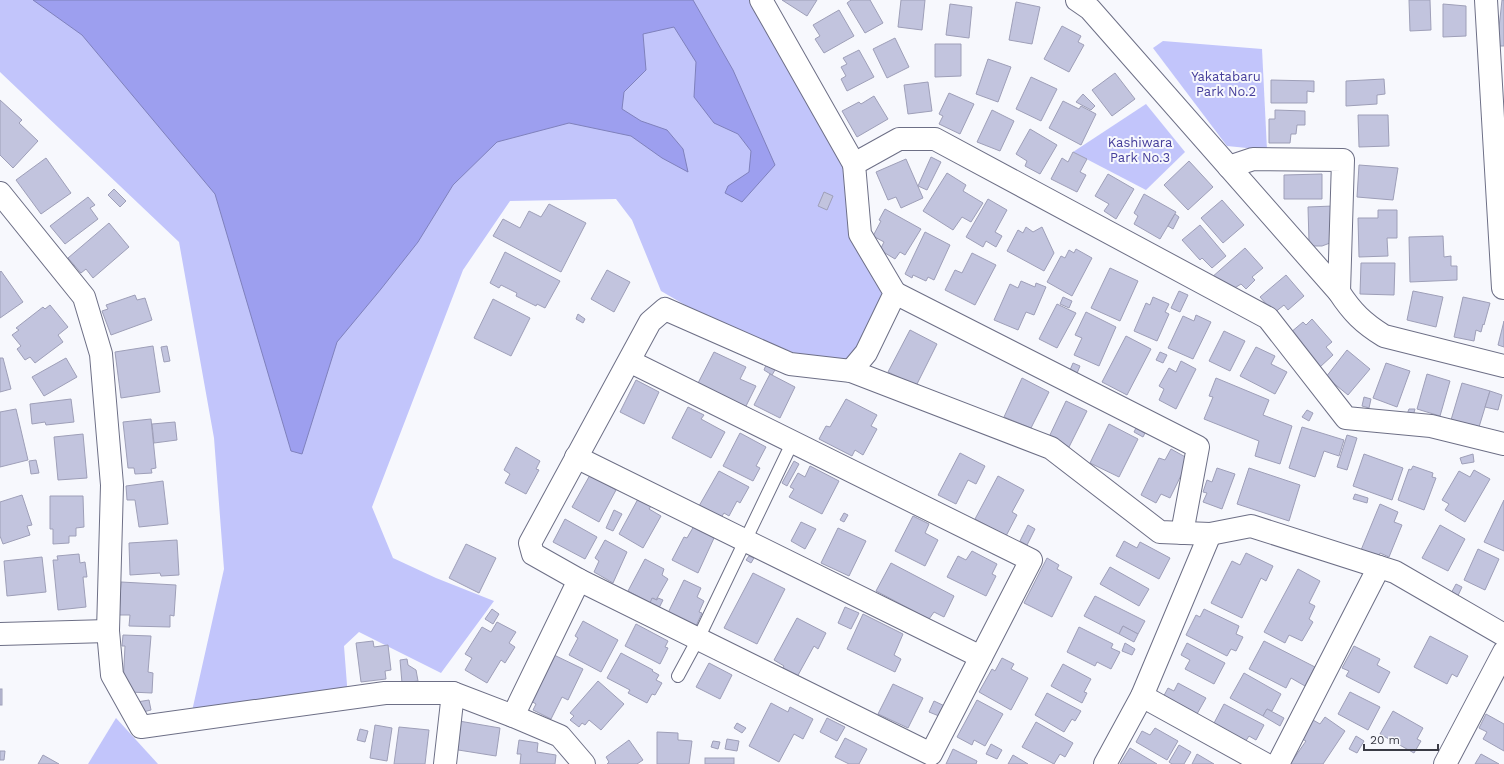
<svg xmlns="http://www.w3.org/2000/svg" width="1504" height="764" font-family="'Work Sans',sans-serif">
  <rect width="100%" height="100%" fill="#f7f8fd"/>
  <g fill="#c2c5fb">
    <polygon points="0,0 761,0 854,164 860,234 895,293 866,342 836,370 704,316 661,291 632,220 616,199 510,201 463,270 372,507 393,558 436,578 494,601 441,673 359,632 344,646 348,698 190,720 224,569 214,438 179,242 0,72"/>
    <polygon points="1163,41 1262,49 1267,150 1227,146 1153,48"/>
    <polygon points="1146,104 1185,152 1146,190 1073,152"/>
    <polygon points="116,718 158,764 88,764"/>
  </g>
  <polygon fill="#9d9fef" stroke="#7f81bc" points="33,0 693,0 733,70 775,165 742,202 725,193 728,186 749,172 751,151 738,134 714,123 694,97 696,62 674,27 643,34 646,70 624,92 622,109 641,121 667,130 683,149 688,172 662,158 631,136 569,123 497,142 453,185 418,242 381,289 337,342 302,454 291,451 215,194 82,35"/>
  <g fill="#c2c4de" stroke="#9e9fb8">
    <polygon points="782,0 817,0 807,16"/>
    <polygon points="851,0 870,0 883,23 865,33 847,3"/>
    <polygon points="901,0 925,0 922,30 898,27"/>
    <polygon points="1409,0 1430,0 1431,30 1410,31"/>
    <polygon points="1502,0 1504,0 1504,46 1497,46"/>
    <polygon points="1016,2 1040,7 1032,44 1009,40"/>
    <polygon points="950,4 972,7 969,38 946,35"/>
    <polygon points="1443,4 1466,6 1466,36 1443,37"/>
    <polygon points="839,10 854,36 824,53 815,39 820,36 813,25"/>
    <polygon points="1062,26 1081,36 1078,42 1084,45 1069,72 1044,59"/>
    <polygon points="895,38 909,67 887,78 873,49"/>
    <polygon points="935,44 961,44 961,76 935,77"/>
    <polygon points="859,50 874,77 847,91 841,79 846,76 841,67 847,64 843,58"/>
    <polygon points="988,59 1011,67 998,102 976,94"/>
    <polygon points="1115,73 1135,99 1112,116 1092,90"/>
    <polygon points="1031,77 1057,89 1041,121 1016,109"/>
    <polygon points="1384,79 1385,94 1377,95 1377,104 1346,106 1346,81"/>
    <polygon points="1271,80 1314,81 1314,92 1307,91 1307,103 1271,103"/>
    <polygon points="928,82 932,111 908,114 904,85"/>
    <polygon points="949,93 974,104 960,134 939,124 943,116 939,114"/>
    <polygon points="1083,94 1095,106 1091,110 1076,102"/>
    <polygon points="874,96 888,119 857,137 842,111 859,102 861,104"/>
    <polygon points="0,100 22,120 19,123 38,141 13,168 0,155"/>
    <polygon points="1063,101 1079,109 1081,106 1096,114 1081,145 1049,128"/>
    <polygon points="992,110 1014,121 1000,151 977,142"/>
    <polygon points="1275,110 1305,111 1305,125 1297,125 1296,134 1291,134 1290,143 1269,143 1269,119 1275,119"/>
    <polygon points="1358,115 1388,115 1389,146 1359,147"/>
    <polygon points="1030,129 1057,145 1040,174 1025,166 1027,161 1016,154"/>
    <polygon points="1073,152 1087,159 1080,172 1086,175 1077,192 1051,179 1062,158 1068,162"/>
    <polygon points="931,157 941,162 927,190 918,186"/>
    <polygon points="46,158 71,193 41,214 16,180"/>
    <polygon points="906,159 923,198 901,208 896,197 888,200 876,172"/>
    <polygon points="1189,161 1213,187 1188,210 1164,185"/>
    <polygon points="1359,165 1398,168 1393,200 1357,197"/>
    <polygon points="947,173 966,185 963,191 983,203 971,222 962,217 953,230 923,211"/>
    <polygon points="1108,174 1134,189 1116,219 1104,211 1109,204 1095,196"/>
    <polygon points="1322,174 1322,199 1284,199 1284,175"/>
    <polygon points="114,189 126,201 120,207 108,195"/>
    <polygon points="824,192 833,196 827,210 818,206"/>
    <polygon points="1144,194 1176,212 1160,239 1134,224 1138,216 1134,213"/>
    <polygon points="88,197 95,205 90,208 98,219 65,244 50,226"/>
    <polygon points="988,199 1007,210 995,232 1002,236 996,247 986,241 983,247 966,237"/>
    <polygon points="1222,200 1244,225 1223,243 1201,218"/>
    <polygon points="549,204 586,223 561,272 493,236 503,219 520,228 529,211 541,217"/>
    <polygon points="1333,206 1330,243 1322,246 1314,246 1309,242 1308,207"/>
    <polygon points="885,209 921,229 905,255 900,252 895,259 880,250 884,242 873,236 881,221 879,220"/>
    <polygon points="1378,210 1397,210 1397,238 1387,238 1388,256 1359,257 1358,218 1378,218"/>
    <polygon points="1175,214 1179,217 1173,229 1168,226"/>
    <polygon points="109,223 129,247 93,278 86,269 81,273 68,258"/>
    <polygon points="1200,225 1226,256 1212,268 1202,258 1200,260 1182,240"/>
    <polygon points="1026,227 1033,232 1042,227 1054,253 1044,271 1007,251 1018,230 1023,233"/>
    <polygon points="925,232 950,245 934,280 928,277 926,281 913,275 912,278 905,274"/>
    <polygon points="1443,236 1444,257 1451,256 1451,266 1457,266 1457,280 1410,282 1409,237"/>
    <polygon points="1245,248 1263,268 1252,277 1255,280 1246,289 1241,284 1233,289 1211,278"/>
    <polygon points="1076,249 1092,258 1072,296 1047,282 1061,256 1065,258 1069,250 1074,253"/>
    <polygon points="505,252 560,281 545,308 537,304 536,306 516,296 517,293 501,285 499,288 490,283"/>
    <polygon points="972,253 996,265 975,305 945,290 955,270 962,273"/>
    <polygon points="1361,263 1395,263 1394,295 1360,294"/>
    <polygon points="1110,268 1138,281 1120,321 1091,308"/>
    <polygon points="607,270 630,282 614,312 591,299"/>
    <polygon points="1,271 23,302 0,318 0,272"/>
    <polygon points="1286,275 1304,296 1288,310 1284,305 1274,313 1260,297"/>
    <polygon points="1021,281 1035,287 1036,283 1046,287 1034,315 1026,312 1018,330 994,320 1010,284 1018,288"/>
    <polygon points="1179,291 1188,295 1180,312 1171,308"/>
    <polygon points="1413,291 1443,297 1436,327 1407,320"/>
    <polygon points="135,295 137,300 145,298 152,320 111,335 102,311 108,309 106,305"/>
    <polygon points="1063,297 1072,301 1069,308 1060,304"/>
    <polygon points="1153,297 1169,304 1165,312 1169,314 1157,341 1134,331 1146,303 1150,305"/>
    <polygon points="1463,297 1490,303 1484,325 1483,324 1481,332 1476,330 1474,341 1454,337"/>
    <polygon points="493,299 530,318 511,356 474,338"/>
    <polygon points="1057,304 1076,313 1057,348 1039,339"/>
    <polygon points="50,305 68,327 58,335 63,342 35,363 30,357 25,360 17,349 21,346 12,335 19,330 16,328 43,307 45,309"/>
    <polygon points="1086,312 1116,327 1099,366 1074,355 1082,338 1075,335"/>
    <polygon points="578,314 585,319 583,323 576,319"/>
    <polygon points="1196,315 1211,322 1193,359 1168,348 1183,316 1194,321"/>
    <polygon points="1312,319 1332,342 1326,347 1333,355 1320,367 1290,333 1303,322 1306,325"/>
    <polygon points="1504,321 1504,347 1498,345"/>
    <polygon points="910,330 937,344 916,386 888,372"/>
    <polygon points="1224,331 1245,341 1230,371 1209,361"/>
    <polygon points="1126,336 1151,349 1127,395 1102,382"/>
    <polygon points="153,346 160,392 121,398 115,352"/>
    <polygon points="167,346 170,361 164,362 161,347"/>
    <polygon points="1256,347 1275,356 1271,364 1287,372 1275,394 1240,376"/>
    <polygon points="1347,350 1370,369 1348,395 1326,377"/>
    <polygon points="714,352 746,367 740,379 756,386 744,410 696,387"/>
    <polygon points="1160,352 1167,355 1163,363 1156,360"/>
    <polygon points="0,358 3,358 11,389 0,392"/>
    <polygon points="66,358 77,377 44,396 32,377"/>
    <polygon points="1181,361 1196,369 1176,409 1159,400 1164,389 1159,386 1169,368 1176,372"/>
    <polygon points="1073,363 1080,366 1075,378 1068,375"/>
    <polygon points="1386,363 1410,371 1397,407 1373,398"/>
    <polygon points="766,365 775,370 772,375 764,370"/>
    <polygon points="770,374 795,387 780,418 754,405"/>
    <polygon points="1427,374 1450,381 1440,416 1417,409"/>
    <polygon points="1022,378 1049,392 1031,428 1004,417"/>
    <polygon points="1216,378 1269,400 1263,415 1292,426 1280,464 1255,456 1259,441 1204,419 1213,397 1209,396"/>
    <polygon points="636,380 659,392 644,424 620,412"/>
    <polygon points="1462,383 1490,391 1479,427 1451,420"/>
    <polygon points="1490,391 1502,395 1498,410 1485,407"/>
    <polygon points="1364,397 1371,399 1369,408 1362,406"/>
    <polygon points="71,399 74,422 46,425 45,422 32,424 30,404"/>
    <polygon points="846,399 877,415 871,426 877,429 863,455 855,450 852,456 819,439 826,426 830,427"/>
    <polygon points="1066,401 1087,411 1069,447 1049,437"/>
    <polygon points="688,407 704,415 701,419 725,432 711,458 672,438"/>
    <polygon points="16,409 28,460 0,467 0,412"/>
    <polygon points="1409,409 1415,409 1413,416 1407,414"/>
    <polygon points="1307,410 1313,413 1309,421 1302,417"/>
    <polygon points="151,419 156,468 151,469 152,473 135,474 134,468 128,468 123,422"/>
    <polygon points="175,422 177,440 154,443 152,424"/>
    <polygon points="1109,424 1138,439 1119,477 1090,463"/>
    <polygon points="1302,427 1344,440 1339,456 1324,451 1315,477 1289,468"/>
    <polygon points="1136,428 1145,433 1143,437 1134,432"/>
    <polygon points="740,433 766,447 756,466 760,468 753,481 723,466"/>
    <polygon points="83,434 87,478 58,480 54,437"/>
    <polygon points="1347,435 1357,438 1347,470 1337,467"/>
    <polygon points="516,447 540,461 536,469 539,470 526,494 505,483 510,474 504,470"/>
    <polygon points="1171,449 1189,459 1170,498 1161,494 1156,503 1141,495 1159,458 1165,460"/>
    <polygon points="960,453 985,466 976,484 968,480 956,504 938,495"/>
    <polygon points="1364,454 1403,468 1392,500 1353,486"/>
    <polygon points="1473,454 1474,462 1462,464 1460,458"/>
    <polygon points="36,460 39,473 31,474 29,461"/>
    <polygon points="794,461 799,464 787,486 782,483"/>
    <polygon points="810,466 839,481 822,514 789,497 794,489 790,487 798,473 805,477"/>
    <polygon points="1413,466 1433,473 1432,477 1436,478 1424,510 1398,500 1409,469 1411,470"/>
    <polygon points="1217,468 1235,474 1222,509 1203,502 1207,493 1203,492 1207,480 1212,482"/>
    <polygon points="1249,468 1300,485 1289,521 1237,504"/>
    <polygon points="1474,470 1490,479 1465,522 1445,510 1449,504 1442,500 1459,471 1470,477"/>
    <polygon points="719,471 749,487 740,503 737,501 729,516 724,513 720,519 699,506"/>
    <polygon points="590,475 616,490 599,522 572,507"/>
    <polygon points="998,476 1024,490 1012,512 1017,515 1006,536 975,519"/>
    <polygon points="163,481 168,524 139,527 135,500 127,500 126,486"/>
    <polygon points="1355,494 1368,498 1367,503 1353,499"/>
    <polygon points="22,495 32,525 27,526 30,535 3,544 0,536 0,502"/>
    <polygon points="50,496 83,496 84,527 76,528 76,536 69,536 69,543 53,544 53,529 50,529"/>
    <polygon points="638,499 651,506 649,509 661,516 643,548 619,534"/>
    <polygon points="1504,500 1504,551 1484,542"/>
    <polygon points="1380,504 1398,512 1394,522 1402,525 1389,557 1380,553 1376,562 1359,555"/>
    <polygon points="614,510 622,514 613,531 606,528"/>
    <polygon points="844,513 848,515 844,522 840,520"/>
    <polygon points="913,516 929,524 925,533 938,540 925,566 895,551"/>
    <polygon points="565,519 597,537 585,559 553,542"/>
    <polygon points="801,522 816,529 805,549 791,541"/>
    <polygon points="1028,525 1035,529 1027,545 1020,541"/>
    <polygon points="1440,525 1465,539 1448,571 1422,558"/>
    <polygon points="694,526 714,538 698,573 672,560 684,537 687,538"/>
    <polygon points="838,528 866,541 849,576 821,563"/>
    <polygon points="177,540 179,575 161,576 160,573 130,575 129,543"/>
    <polygon points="605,540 627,552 613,583 594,572 599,561 595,558"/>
    <polygon points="1124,541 1137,548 1140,542 1170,558 1159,579 1116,556"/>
    <polygon points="466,544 496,558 479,593 449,578"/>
    <polygon points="1478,549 1499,559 1485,590 1464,580"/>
    <polygon points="972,551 997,564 992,574 996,576 986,596 947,577 958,556 966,560"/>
    <polygon points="1246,553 1273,566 1266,581 1261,578 1242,618 1211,603 1232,561 1240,565"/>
    <polygon points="79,554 80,563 85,562 87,577 83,577 86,607 58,610 53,560 58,560 57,556"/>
    <polygon points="749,556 754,558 751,563 746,560"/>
    <polygon points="42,557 46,592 7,596 4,561"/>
    <polygon points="1047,558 1059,565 1057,569 1072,577 1052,617 1024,603"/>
    <polygon points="645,559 664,569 662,575 668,579 656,600 653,598 650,603 628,591"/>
    <polygon points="891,563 954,596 944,617 934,612 929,619 876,591"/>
    <polygon points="1110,567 1149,589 1139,606 1100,584"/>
    <polygon points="1298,569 1320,581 1309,603 1315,606 1309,619 1313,622 1302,641 1289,635 1285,643 1264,632"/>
    <polygon points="753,573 785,589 757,644 724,628"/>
    <polygon points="684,580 701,588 697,597 704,601 699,612 702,613 696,626 668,613"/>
    <polygon points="121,582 176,585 174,616 170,615 170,627 129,626 130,615 119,615"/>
    <polygon points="1456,584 1462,587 1455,602 1448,599"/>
    <polygon points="1095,596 1145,621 1138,634 1123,626 1119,634 1084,616"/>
    <polygon points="652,598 657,600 658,598 663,600 659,608 650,603"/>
    <polygon points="845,607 859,613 851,629 838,623"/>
    <polygon points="492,609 499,614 493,624 485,619"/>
    <polygon points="1204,609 1239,626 1236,634 1243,637 1236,651 1231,649 1227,656 1186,635 1196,615 1200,617"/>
    <polygon points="863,614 903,634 894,655 901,659 895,672 847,649"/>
    <polygon points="797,618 826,633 818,649 814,646 797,677 782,669 784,666 774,660"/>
    <polygon points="583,621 618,640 601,672 569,655 578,638 575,636"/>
    <polygon points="497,622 516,632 509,643 515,647 505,663 501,660 487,683 465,670 472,658 465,654 482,627 491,632"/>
    <polygon points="636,624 668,641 665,647 668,648 660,664 625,646"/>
    <polygon points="1123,626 1138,634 1134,642 1119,634"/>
    <polygon points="1079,627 1113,644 1111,648 1120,652 1111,669 1097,662 1095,666 1067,652"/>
    <polygon points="123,635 151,636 148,672 153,673 152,693 130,692 123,685 125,646 122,646"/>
    <polygon points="1430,636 1468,656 1457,677 1452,674 1447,684 1414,667"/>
    <polygon points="373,641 374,647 388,645 391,670 385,671 386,679 361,682 356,643"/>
    <polygon points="1264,641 1315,667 1305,686 1291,678 1286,688 1249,669"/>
    <polygon points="1125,643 1135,649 1132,655 1122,651"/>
    <polygon points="1187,643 1225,663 1214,684 1185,669 1190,660 1181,655"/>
    <polygon points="1354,646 1380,659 1377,665 1390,672 1379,693 1346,676 1349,671 1342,668"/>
    <polygon points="621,653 653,670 652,671 659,675 656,680 662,683 655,695 652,694 647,703 628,693 630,690 607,678"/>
    <polygon points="554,655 583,669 568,700 562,697 551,719 533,710 536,704 531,701"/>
    <polygon points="1002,658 1014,664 1011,669 1028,678 1011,710 979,692 992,669 995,671"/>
    <polygon points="407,659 408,665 416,670 418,681 402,683 400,660"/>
    <polygon points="709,663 732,675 720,699 696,687"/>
    <polygon points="1063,664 1091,679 1084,692 1087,693 1082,703 1051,686"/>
    <polygon points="1244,673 1281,694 1272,711 1267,709 1263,716 1230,698"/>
    <polygon points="598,681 624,704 601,730 589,720 585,725 582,723 579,727 570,720 574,716 570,713"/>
    <polygon points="1178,683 1206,698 1193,721 1160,703 1168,688 1174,691"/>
    <polygon points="893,684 923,698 908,728 878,714"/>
    <rect x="0" y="689" width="2" height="16"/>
    <polygon points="1350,692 1380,707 1368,730 1338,714"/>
    <polygon points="1047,693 1081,711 1075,721 1072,719 1064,732 1035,715"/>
    <polygon points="149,700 151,710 139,713 137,702"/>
    <polygon points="977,700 1003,714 985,746 974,740 972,745 957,737"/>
    <polygon points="934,701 949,708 944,718 929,712"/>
    <polygon points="771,703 788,712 790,707 813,719 803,739 794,734 779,762 749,746"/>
    <polygon points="1224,704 1264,725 1256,740 1249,736 1245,742 1213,725"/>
    <polygon points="1267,709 1284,718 1280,726 1263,716"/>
    <polygon points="1393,711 1423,728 1417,739 1421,741 1414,753 1380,734"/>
    <polygon points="1486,714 1504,724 1504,751 1483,739 1487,732 1479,728"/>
    <polygon points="1325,717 1345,731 1323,764 1290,764 1306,741 1300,738 1313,720 1320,724"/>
    <polygon points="827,718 845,727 837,741 820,732"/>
    <polygon points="459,721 500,728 496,756 452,749"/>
    <polygon points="1036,722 1073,743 1065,757 1060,754 1054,764 1022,747"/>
    <polygon points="737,723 746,728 742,733 734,728"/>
    <polygon points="375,725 392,728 387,761 370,758"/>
    <polygon points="399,727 429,730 425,764 394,764"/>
    <polygon points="1155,728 1178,741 1167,760 1136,742 1142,731 1150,735"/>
    <polygon points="360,729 368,731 365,742 357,740"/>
    <polygon points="657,732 678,733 678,740 692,741 689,764 657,764"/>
    <polygon points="1356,736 1364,741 1357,753 1349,749"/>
    <polygon points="845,738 867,749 859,764 849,764 835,757"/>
    <polygon points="727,739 739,741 737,751 725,749"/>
    <polygon points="519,740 538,743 537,752 556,755 555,764 520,764 521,754 517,754"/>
    <polygon points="629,740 643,760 637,764 607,764 609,762 606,757"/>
    <polygon points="713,741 720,742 718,749 711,747"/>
    <polygon points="991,744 1002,750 997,759 986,754"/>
    <polygon points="1179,745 1191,752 1184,764 1172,764 1169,762"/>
    <polygon points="1130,748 1157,764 1120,764"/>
    <polygon points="953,749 977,761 976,764 946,764"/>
    <polygon points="0,751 5,751 4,760 0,760"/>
    <polygon points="1197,754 1214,764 1192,764"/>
    <polygon points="1481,754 1499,764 1475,764"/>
    <polygon points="43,755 59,764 38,764"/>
    <polygon points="1013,755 1028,764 1008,764"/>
    <rect x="705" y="758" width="29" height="6"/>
  </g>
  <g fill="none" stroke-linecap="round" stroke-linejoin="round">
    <defs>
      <polyline id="service" points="678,676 698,639 793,441"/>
      <g id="minor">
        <polyline points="761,0 854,164"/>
        <polyline points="1486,0 1503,288 1504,288"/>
        <polyline points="1229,167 1253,159 1343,160 1339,292"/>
        <polyline points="0,193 84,297 101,354 112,485 108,631 112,675 141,727 385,693 453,693 513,716 579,580"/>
        <polyline points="895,293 1198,447 1182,533"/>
        <polyline points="629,361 1031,560 931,754 579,580 533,554 530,543 650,322 665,309 790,364 851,371 1051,448 1160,532 1210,534 1251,526 1395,572 1504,635"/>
        <polyline points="851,371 866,353 895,293 860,234 854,164 899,139 935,139 1268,318 1346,418 1431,426 1504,444"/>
        <polyline points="576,457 981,657"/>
        <polyline points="0,634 108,631"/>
        <polyline points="1142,696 1265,764"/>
        <polyline points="513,716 560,736 584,764"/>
        <polyline points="445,764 453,693"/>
        <polyline points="1105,764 1142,696 1210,534"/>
        <polyline points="1278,764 1379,567"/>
        <polyline points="1445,764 1504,652"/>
      </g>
      <path id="tertiary" d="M1077,0L1090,9L1339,292C1352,312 1363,323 1384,336L1504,366"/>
    </defs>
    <use href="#service" stroke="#6d6f86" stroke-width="14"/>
    <use href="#minor" stroke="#6d6f86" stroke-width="24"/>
    <use href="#tertiary" stroke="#6d6f86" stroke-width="24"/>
    <use href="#service" stroke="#fff" stroke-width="12"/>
    <use href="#minor" stroke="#fff" stroke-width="22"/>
    <use href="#tertiary" stroke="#fff" stroke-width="22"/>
  </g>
  <g text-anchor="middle" stroke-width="4" stroke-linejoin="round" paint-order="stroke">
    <g font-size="13" fill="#463f9b" stroke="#f7f8fd">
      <text x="1226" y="81">Yakatabaru<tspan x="1226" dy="15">Park No.2</tspan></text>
      <text x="1140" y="147">Kashiwara<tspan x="1140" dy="15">Park No.3</tspan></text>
    </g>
  </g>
  <path d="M1364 744v6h74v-6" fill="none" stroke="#3a3b45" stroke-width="2"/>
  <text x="1370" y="744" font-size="12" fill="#3a3b45" stroke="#f7f8fd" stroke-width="3" paint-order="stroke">20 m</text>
</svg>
